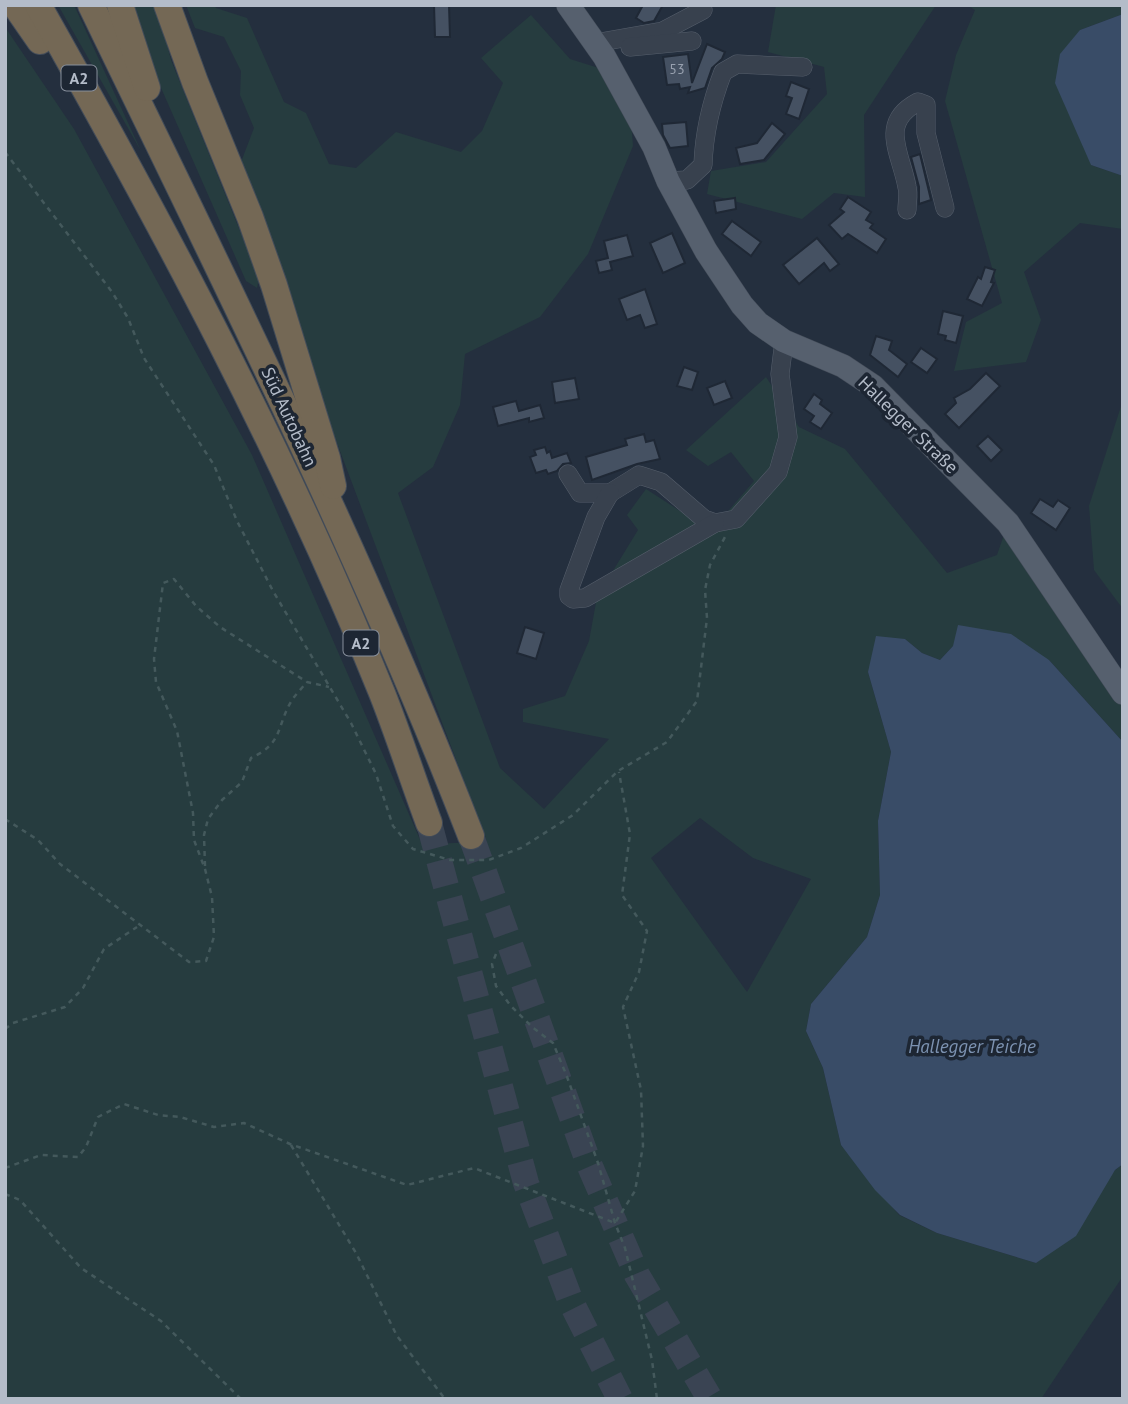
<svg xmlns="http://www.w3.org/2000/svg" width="1128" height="1404" font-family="'PT Sans',sans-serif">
  <rect width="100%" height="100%" fill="#242f3e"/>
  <g fill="#263c3f" fill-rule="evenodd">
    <polygon points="58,5 74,5 141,151"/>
    <polygon points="131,5 157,5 171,60 259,278 257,288 246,281 158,81"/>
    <path d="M186,5H214L216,8L247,18L284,102L306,113L329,164L356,168L396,132L461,152L482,131L503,83L481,58L531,15L570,59L605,70L631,120L633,146L588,254L540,317L465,354L460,405L433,467L398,493L500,768L544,809L609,739L523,722V709L565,696L589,641L597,597L638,530L627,515L646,489L711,531L754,481L731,452L708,466L686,450L766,377L799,427L845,449L947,573L997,555L1008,523L1123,693V742L1049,660L953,646L940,660L922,653L905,639L868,672L891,752L878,821L880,895L867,937L811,1004L806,1031L823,1068L841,1145L899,1215L937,1233L1036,1263L1115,1170L1123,1164V1276L1041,1399H5V27L74,129L252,455L422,844L487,842L334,435L241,162L254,128L240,95L241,71L224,37L195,28ZM700,818L753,858L811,879L747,992L651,858Z"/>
    <polygon points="776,5 936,5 864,115 865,197 834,193 802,219 707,194 711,171 766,162 827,94 824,67 768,52"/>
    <polygon points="967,5 1123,5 1123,14 1080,30 1091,165 1123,176 1123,229 1080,223 1024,272 1041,320 1026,362 954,371 966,322 1002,303 945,101 956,55 975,10"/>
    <polygon points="1123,400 1123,609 1094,570 1089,506"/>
  </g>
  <g fill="#394c67">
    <polygon points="1123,14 1123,176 1091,165 1055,83 1060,54 1080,30"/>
    <polygon points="958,625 1011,634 1049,660 1123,742 1123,1164 1115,1170 1076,1236 1036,1263 937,1233 900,1215 875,1190 841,1145 823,1068 806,1031 811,1004 867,937 880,895 878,821 891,752 868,672 876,636 905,639 922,653 940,660 953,646"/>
  </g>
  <g fill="#455162" stroke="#1f2835" stroke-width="2">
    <polygon points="434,5 449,5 450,37 435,37"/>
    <polygon points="643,5 663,5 654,21 644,23 636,18"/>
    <polygon points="707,44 725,52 722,59 712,68 705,88 688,93 690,87 680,89 679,84 667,85 663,57 688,54 692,83"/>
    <polygon points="791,82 809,89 799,119 786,114 792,98 786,96"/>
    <polygon points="686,122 688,146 670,148 663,135 662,124"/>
    <polygon points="772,123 785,134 764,160 740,164 736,148 757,143"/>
    <polygon points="920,154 931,200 919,204 919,187 911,157"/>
    <polygon points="848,197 871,212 866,220 873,224 870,228 886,239 877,253 848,234 842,239 829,225 844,212 840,209"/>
    <polygon points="735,198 736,209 716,213 714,201"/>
    <polygon points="732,221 761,242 751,256 722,234"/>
    <polygon points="672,233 685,263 663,273 650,243"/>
    <polygon points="627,235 633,256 610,262 612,270 599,273 596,261 608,258 604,241"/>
    <polygon points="817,238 839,264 830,271 824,263 799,284 783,265"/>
    <polygon points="985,267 995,270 991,282 994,283 982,306 967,299 978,277 981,279"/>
    <polygon points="645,289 657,324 645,328 640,315 627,320 619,299"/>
    <polygon points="943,311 963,316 956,343 945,340 946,336 938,334"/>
    <polygon points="876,336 892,341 889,350 907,364 898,377 870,355"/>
    <polygon points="921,348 937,359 927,373 911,362"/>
    <polygon points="684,367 698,372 692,390 677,386"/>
    <polygon points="986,373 1000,386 959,428 945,414 956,403 954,398 970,389"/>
    <polygon points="575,378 579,399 555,403 552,382"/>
    <polygon points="725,381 732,398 714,405 707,388"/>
    <polygon points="814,394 822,400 820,404 832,413 821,429 810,422 814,416 804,409"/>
    <polygon points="516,401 519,411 540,405 544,418 529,422 529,418 498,426 493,407"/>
    <polygon points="644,434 646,442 654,440 660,459 637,464 592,480 586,457 627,445 625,439"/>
    <polygon points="988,436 1002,450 991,461 977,446"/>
    <polygon points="545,447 547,453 550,451 552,458 567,453 571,463 563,464 557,471 548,474 546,470 536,473 530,457 536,455 534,450"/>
    <polygon points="1040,499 1053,507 1058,500 1070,508 1056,530 1031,513"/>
    <polygon points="525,627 544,633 536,659 517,653"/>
  </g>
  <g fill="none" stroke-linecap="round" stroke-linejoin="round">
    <g stroke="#3a4453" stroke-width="26" stroke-dasharray="26 13" stroke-linecap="butt">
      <polyline points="429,823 526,1183 571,1302 620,1399"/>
      <polyline points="471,836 589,1164 637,1275 710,1399"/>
    </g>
    <defs>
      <g id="minor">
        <polyline points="595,43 663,31 703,10"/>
        <polyline points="630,47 692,41"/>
        <path d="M668,181L687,180L703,165C704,132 711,103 723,72L737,64L803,67"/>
        <path d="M907,210C907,202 909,194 907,187C901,153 878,123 918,102L926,105V133L945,208"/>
        <polyline points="568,474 580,493 610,493 639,475 661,482 704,519 715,523 736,519 778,472 788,437 780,374 784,341"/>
        <polyline points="610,493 596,517 569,590 569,596 573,599 585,598 715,523"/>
      </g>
      <polyline id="major" points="568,5 604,56 654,147 668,181 706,251 742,305 758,323 784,341 843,366 873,386 1008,523 1123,693"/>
      <g id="highway">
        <polyline points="15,5 40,41"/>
        <path d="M38,5C164,228 286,455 382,693C399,736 413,780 429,823"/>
        <path d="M91,5C224,280 361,552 471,836"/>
        <polyline points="120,5 147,88"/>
        <polyline points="167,5 195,82 250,217 274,285 327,458 333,486"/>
      </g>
    </defs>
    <use href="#minor" stroke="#565f6c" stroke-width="19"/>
    <use href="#major" stroke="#414a57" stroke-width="24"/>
    <use href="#highway" stroke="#434c59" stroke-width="28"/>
    <g stroke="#44595c" stroke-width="2.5" stroke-dasharray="5 5" stroke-linecap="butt">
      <polyline points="5,152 112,292 128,318 144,358 214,465 237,521 273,591 351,723 376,774 393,826 413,849 450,860 489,860 521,848 573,815 618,771 667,742 697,701 707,618 705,590 710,565 725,537"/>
      <polyline points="5,819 38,840 60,864 189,962 206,961 214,937 212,897 205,869 194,840 193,813 177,731 156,682 154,659 163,583 174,579 196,606 220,627 307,682 329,687"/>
      <path d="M205,866L204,835L208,819L222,800L242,782L251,758C284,743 276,726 292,700C296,694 302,688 307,682"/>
      <polyline points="496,954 492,964 496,986 510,1005 532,1027 553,1043 566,1074 598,1163 615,1223 625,1248 652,1360 657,1399"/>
      <polyline points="5,1029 13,1023 65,1007 83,988 104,949 137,927"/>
      <polyline points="291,1145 356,1253 397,1336 445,1399"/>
      <polyline points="5,1168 41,1155 78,1157 86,1147 98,1117 124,1104 158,1115 180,1117 214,1127 244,1123 290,1144 407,1185 474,1168 615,1223 635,1191 643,1146 641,1090 623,1007 639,972 647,931 622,895 630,834 619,772"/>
      <polyline points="5,1194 20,1200 81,1268 161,1321 241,1399"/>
    </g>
    <use href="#minor" stroke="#38414e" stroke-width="18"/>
    <use href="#major" stroke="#56606e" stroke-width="23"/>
    <use href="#highway" stroke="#746855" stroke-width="26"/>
  </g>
  <g text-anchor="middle" stroke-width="7" stroke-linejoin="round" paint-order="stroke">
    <g font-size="14" fill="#98a1af">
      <text x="677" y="74">53</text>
    </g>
    <g fill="#1d2633" stroke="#878f9c" stroke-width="2">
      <rect x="61.5" y="65.5" width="35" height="25" rx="5"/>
      <rect x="343.5" y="630.5" width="35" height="25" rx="5"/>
    </g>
    <g font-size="16" font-weight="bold" fill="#b4bcc9">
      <text x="79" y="84">A2</text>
      <text x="361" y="649">A2</text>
    </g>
    <g font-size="18" fill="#b4bcc9" stroke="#1d2633">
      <text transform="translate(289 417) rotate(65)" y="6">Süd Autobahn</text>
      <text transform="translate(908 425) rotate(44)" y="6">Hallegger Straße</text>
    </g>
    <g font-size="19" font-style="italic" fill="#7c92b1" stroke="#1d2633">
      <text x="972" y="1053">Hallegger Teiche</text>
    </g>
  </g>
  <rect width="1128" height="1404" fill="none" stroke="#b4bcc9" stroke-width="14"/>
</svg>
